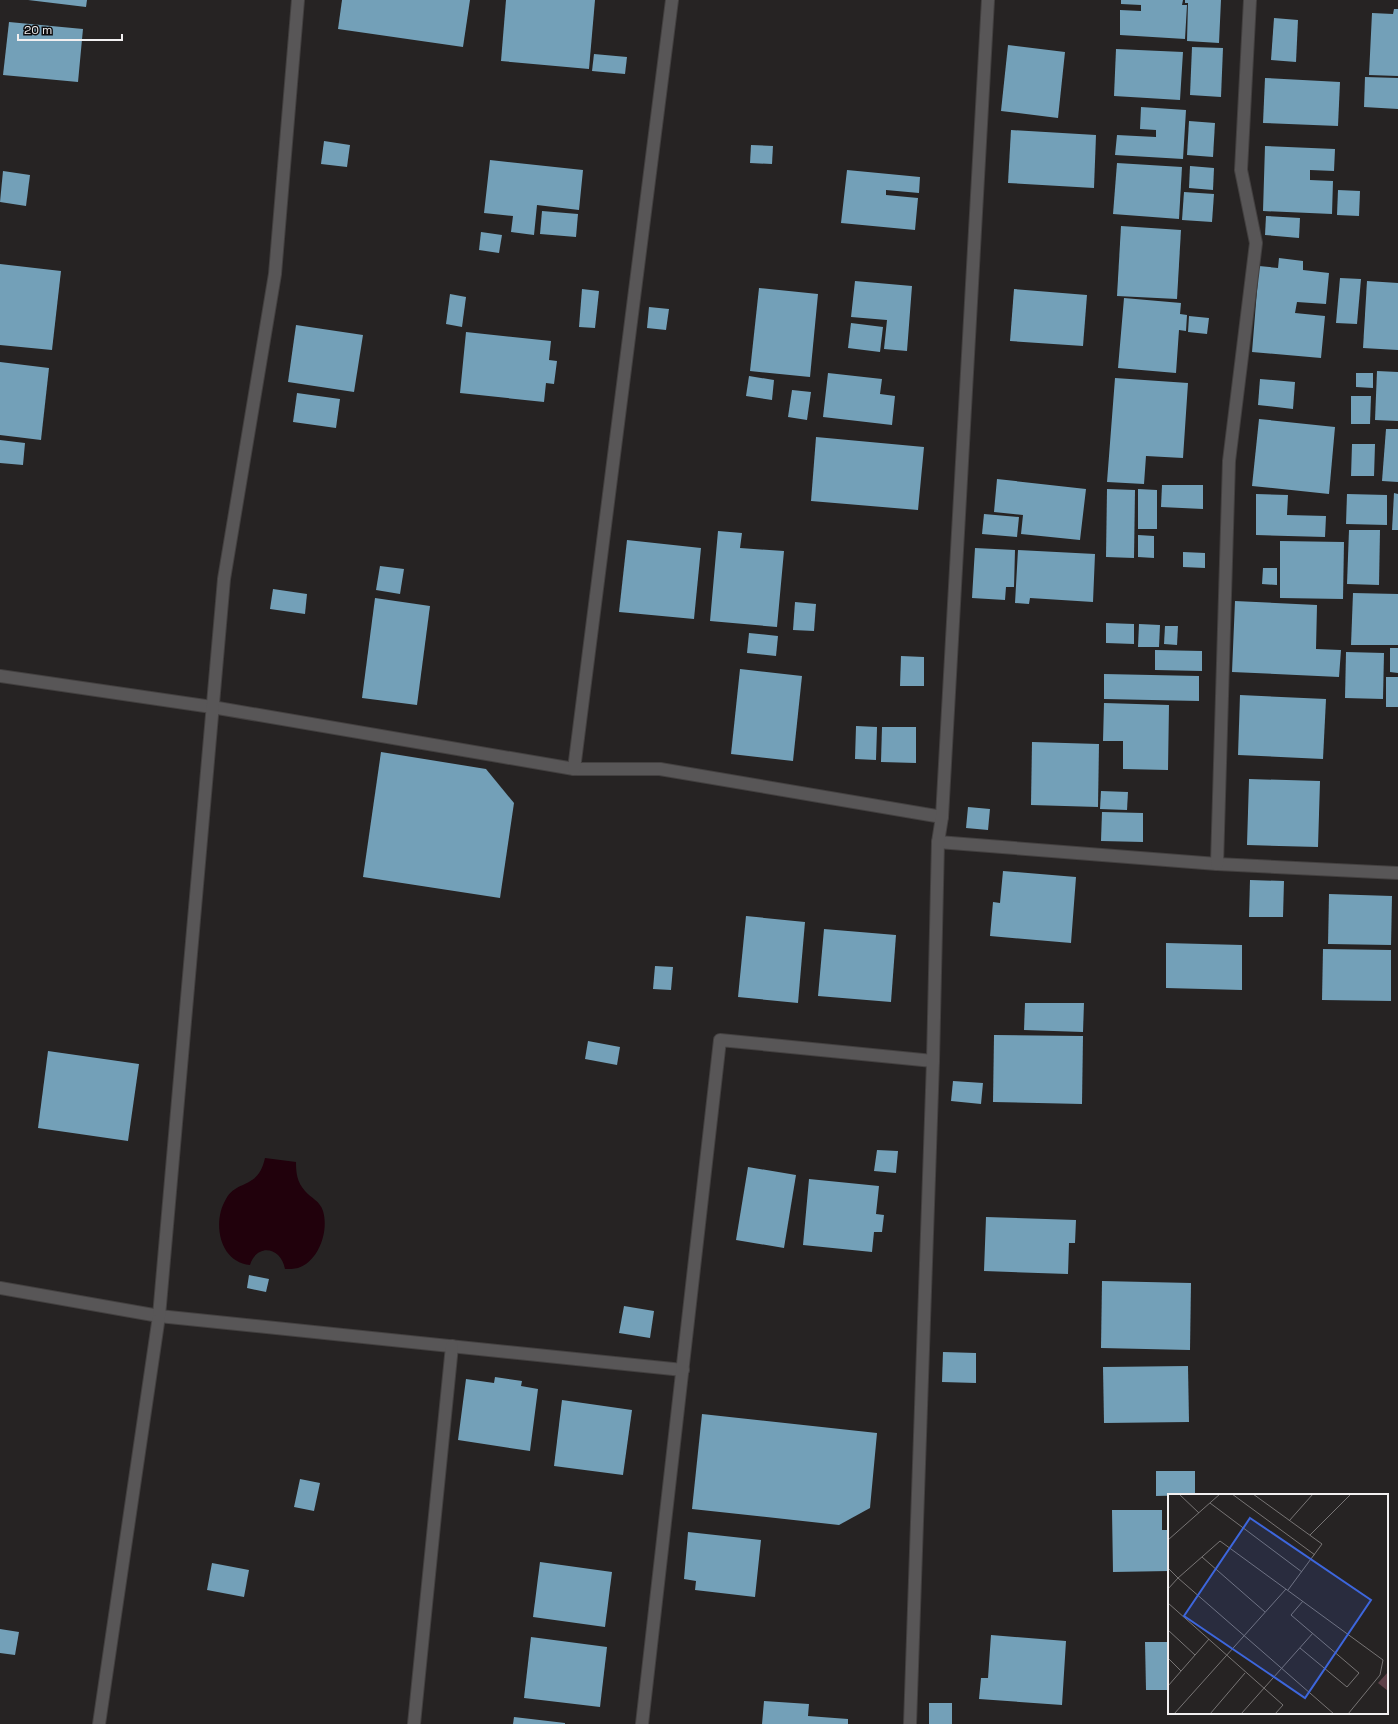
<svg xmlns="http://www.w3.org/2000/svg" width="1398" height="1724" font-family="'Space Grotesk',sans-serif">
  <rect width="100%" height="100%" fill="#262323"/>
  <path fill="#21010c" d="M265,1158L296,1162C296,1173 297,1182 305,1191C311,1198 320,1201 323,1211C329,1231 319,1261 298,1268C294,1269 289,1269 285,1269C281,1247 257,1243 250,1265C219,1262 212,1222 226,1199C237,1179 258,1190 265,1158Z"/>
  <g fill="#73a0b8">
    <polygon points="28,0 87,0 86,7"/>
    <polygon points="342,0 470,0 463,47 338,29"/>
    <polygon points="506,0 595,0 589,69 501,61"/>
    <polygon points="1121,0 1183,0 1182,5 1187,5 1185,39 1120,35 1120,10 1141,11 1141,5 1121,4"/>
    <polygon points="1185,0 1221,0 1219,43 1187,41 1188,3 1185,3"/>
    <polygon points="1394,9 1398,9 1398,76 1369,75 1372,13 1393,14"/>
    <polygon points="1274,18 1298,20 1296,62 1271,60"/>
    <polygon points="9,22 83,29 78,82 3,75"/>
    <polygon points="1008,45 1065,52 1058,118 1001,111"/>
    <polygon points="1192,47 1223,48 1221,97 1190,95"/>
    <polygon points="1116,49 1183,52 1180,100 1114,96"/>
    <polygon points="594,54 627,57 625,74 592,71"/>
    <polygon points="1365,77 1398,78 1398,109 1364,107"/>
    <polygon points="1265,78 1340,82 1338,126 1263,123"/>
    <polygon points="1141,107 1186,110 1183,159 1115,155 1117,135 1156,137 1156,130 1140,129"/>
    <polygon points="1189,121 1215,123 1213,157 1187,155"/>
    <polygon points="1011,130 1096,135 1094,188 1008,183"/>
    <polygon points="324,141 350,145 347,167 321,164"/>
    <polygon points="751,145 773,146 772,164 750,163"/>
    <polygon points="1265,146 1335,149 1334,171 1310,170 1310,180 1333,181 1332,214 1263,211"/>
    <polygon points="490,160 583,170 579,210 537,205 534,235 511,232 513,216 484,213"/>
    <polygon points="1117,163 1182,167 1179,219 1113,214"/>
    <polygon points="1190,166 1214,168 1213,190 1189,188"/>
    <polygon points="847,170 920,177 919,193 886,190 886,195 918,198 915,230 841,223"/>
    <polygon points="3,171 30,175 26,206 0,202"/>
    <polygon points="1338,190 1360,191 1359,216 1337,215"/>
    <polygon points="1184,192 1214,194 1212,222 1182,220"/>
    <polygon points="542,211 578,214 576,237 540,234"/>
    <polygon points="1266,216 1300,218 1299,238 1265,235"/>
    <polygon points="1121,226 1181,230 1177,299 1117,296"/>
    <polygon points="481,232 502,235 499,253 479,250"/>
    <polygon points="1279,258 1303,261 1303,270 1329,273 1326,304 1297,302 1295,313 1325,316 1321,358 1252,352 1259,266 1278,268"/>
    <polygon points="0,264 61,271 52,350 0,345"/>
    <polygon points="1340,278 1361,279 1357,324 1336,323"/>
    <polygon points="855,281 912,286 907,351 884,349 887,320 851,317"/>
    <polygon points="1367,281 1398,283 1398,350 1363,348"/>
    <polygon points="759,288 818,294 810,377 750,371"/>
    <polygon points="582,289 599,291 595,328 579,327"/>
    <polygon points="1014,289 1087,295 1083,346 1010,341"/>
    <polygon points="450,294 466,297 462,327 446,324"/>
    <polygon points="1124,298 1181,303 1180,314 1187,315 1186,331 1179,330 1176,373 1118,368"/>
    <polygon points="649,307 669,309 666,330 647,328"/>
    <polygon points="1189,316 1209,318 1207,334 1188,332"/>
    <polygon points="851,323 883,327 880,352 848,348"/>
    <polygon points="296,325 363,335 354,392 288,382"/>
    <polygon points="466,332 551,341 549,360 557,361 554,384 546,383 544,402 460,393"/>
    <polygon points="0,362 49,368 41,440 0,435"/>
    <polygon points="1377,371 1398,372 1398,421 1375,420"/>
    <polygon points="828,373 882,379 880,394 895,396 892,425 823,417"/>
    <polygon points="1356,373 1373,373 1373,388 1356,387"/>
    <polygon points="749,376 774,380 772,400 746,396"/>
    <polygon points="1115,378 1188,383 1183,458 1146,456 1144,484 1107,482"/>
    <polygon points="1260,379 1295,382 1293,409 1258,405"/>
    <polygon points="792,390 811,392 807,420 788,417"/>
    <polygon points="297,393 340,399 336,428 293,422"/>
    <polygon points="1351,396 1371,396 1370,424 1351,424"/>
    <polygon points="1259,419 1335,427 1329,494 1252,486"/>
    <polygon points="1386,429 1398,429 1398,482 1382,481"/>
    <polygon points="816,437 924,447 918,510 811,501"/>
    <polygon points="0,440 25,443 23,465 0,463"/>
    <polygon points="1352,444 1375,444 1374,476 1351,476"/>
    <polygon points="997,479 1086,489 1080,540 1021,534 1023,515 994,512"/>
    <polygon points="1162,485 1203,485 1203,509 1161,507"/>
    <polygon points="1107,489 1135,490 1134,558 1106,557"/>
    <polygon points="1138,489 1157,490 1157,529 1138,529"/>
    <polygon points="1394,493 1398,494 1398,530 1392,530"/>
    <polygon points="1256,494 1288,495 1287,515 1326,516 1325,537 1256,535"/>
    <polygon points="1347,494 1387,495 1387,525 1346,524"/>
    <polygon points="984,514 1019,517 1017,537 982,534"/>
    <polygon points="1349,530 1380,530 1379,585 1347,584"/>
    <polygon points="718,531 742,533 740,548 784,551 777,627 710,621"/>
    <polygon points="1138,535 1154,536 1154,558 1138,557"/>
    <polygon points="627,540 701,548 694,619 619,612"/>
    <polygon points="1280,541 1344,542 1343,599 1280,598"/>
    <polygon points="975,548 1015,550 1014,587 1006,587 1005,600 972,598"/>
    <polygon points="1018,550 1095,554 1093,602 1030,598 1029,604 1015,603"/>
    <polygon points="1183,552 1205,553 1205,568 1183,567"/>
    <polygon points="380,566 404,569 400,594 376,590"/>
    <polygon points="1263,568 1277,568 1277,585 1262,584"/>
    <polygon points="273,589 307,594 305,614 270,609"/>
    <polygon points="1353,593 1398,594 1398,645 1351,645"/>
    <polygon points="375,598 430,606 417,705 362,698"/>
    <polygon points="1235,601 1317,605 1316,649 1341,650 1339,677 1232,672"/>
    <polygon points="795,602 816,604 814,631 793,630"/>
    <polygon points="1106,623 1134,624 1134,644 1106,643"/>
    <polygon points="1139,624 1160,625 1159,647 1138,647"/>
    <polygon points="1165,626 1178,626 1177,645 1164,644"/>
    <polygon points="749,633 778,636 776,656 747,653"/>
    <polygon points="1390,648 1398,648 1398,673 1390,672"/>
    <polygon points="1155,650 1202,651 1202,671 1155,670"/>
    <polygon points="1346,652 1384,653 1383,699 1345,698"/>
    <polygon points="901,656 924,657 924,686 900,686"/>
    <polygon points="740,669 802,676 793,761 731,754"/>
    <polygon points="1104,674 1199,676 1199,701 1104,699"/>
    <rect x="1386" y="677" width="12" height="30"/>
    <polygon points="1240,695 1326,699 1323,759 1238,755"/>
    <polygon points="1104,703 1169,705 1168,770 1123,769 1123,741 1103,741"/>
    <polygon points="856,726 877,727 876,760 855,759"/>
    <polygon points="882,727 916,727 916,763 881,762"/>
    <polygon points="1032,742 1099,744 1098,807 1031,805"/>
    <polygon points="381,752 486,769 514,803 500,898 363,877"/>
    <polygon points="1249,779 1320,781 1318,847 1247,845"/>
    <polygon points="1101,791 1128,792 1127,810 1100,809"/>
    <polygon points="968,807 990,809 988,830 966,828"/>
    <polygon points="1102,812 1143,813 1143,842 1101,841"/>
    <polygon points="1003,871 1076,877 1071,943 990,936 993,902 1000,903"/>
    <polygon points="1250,880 1284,881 1283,917 1249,917"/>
    <polygon points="1329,894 1392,896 1391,945 1328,944"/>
    <polygon points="746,916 805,922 798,1003 738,997"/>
    <polygon points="824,929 896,935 891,1002 818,996"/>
    <polygon points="1166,943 1242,945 1242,990 1166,988"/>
    <polygon points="1323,949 1391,950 1391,1001 1322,1000"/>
    <polygon points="655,966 673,967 671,990 653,989"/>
    <polygon points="1025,1003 1084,1003 1083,1032 1024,1030"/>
    <polygon points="994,1035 1083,1036 1082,1104 993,1102"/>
    <polygon points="588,1041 620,1047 617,1065 585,1059"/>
    <polygon points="48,1051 139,1064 128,1141 38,1128"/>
    <polygon points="953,1081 983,1083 981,1104 951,1101"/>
    <polygon points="877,1150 898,1151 896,1173 874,1171"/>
    <polygon points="748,1167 796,1175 784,1248 736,1240"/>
    <polygon points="809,1179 879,1186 876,1214 884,1215 882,1232 874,1232 872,1252 803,1245"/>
    <polygon points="986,1217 1076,1220 1075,1243 1069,1243 1068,1274 984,1271"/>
    <polygon points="249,1275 269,1279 266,1292 247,1288"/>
    <polygon points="1102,1281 1191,1283 1190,1350 1101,1348"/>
    <polygon points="624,1306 654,1311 650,1338 619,1333"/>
    <polygon points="943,1352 976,1353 976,1383 942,1382"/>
    <polygon points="1188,1366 1189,1422 1104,1423 1103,1367"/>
    <polygon points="495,1377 522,1381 521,1386 538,1389 530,1451 458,1440 466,1379 494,1383"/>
    <polygon points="562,1400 632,1410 623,1475 554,1466"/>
    <polygon points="702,1414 877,1433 870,1508 839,1525 692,1509"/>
    <polygon points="1156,1471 1195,1471 1195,1495 1156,1496"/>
    <polygon points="300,1479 320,1483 314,1511 294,1507"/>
    <polygon points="1112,1510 1162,1510 1162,1530 1169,1530 1169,1571 1113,1572"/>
    <polygon points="688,1532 761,1540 755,1597 695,1590 696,1581 684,1579"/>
    <polygon points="540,1562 612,1572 605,1627 533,1617"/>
    <polygon points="212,1563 249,1570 244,1597 207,1590"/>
    <polygon points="0,1629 19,1632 15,1655 0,1653"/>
    <polygon points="991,1635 1066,1641 1062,1705 979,1699 981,1678 988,1678"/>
    <polygon points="531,1637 607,1647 600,1707 524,1698"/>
    <polygon points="1145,1642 1169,1642 1169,1690 1146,1690"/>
    <polygon points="764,1701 809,1704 808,1716 848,1719 848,1724 762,1724"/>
    <rect x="929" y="1703" width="23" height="21"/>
    <polygon points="514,1717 565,1723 565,1724 513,1724"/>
  </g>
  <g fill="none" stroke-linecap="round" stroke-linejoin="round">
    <defs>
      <g id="minor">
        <polyline points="0,676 212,707 574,769 660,769 942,817"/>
        <polyline points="574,769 672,0"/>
        <polyline points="938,842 1217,864 1398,873"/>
        <polyline points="1217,864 1229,461 1256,243 1241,170 1250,0"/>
        <polyline points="0,1288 159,1316 683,1370"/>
        <polyline points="99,1724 159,1316 224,579 275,274 298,0"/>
        <polyline points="414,1724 452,1346"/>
        <polyline points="642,1724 720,1040 933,1061"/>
        <polyline points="910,1724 933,1061 938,842 942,817 988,0"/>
      </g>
    </defs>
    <use href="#minor" stroke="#434040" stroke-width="14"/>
    <use href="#minor" stroke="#585657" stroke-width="12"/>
  </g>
  <g transform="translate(1168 1494)">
    <rect width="220" height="220" fill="#262323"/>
    <path d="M220,178V197L210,189Z" fill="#5d4048"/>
    <path fill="none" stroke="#787575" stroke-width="1" d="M11,0L31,19M64,0L147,61M85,0L154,50L120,96M42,9L134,78M121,27L145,0M142,41L183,0M0,46L52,0M34,63L97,118M0,74L10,84L0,95M0,109L115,211L107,220M0,136L27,161M132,154L179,193L191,179L123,121L135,107M0,164L13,177M0,192L41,145M6,220L118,95M42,220L77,179M73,220L145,139M166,220L10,84L52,47L215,166L212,181L180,220"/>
    <path fill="#3d66dc" fill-opacity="0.15" stroke="#3d66dc" stroke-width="2" d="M82,24L203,106L137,204L16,122Z"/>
    <rect width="220" height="220" fill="none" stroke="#f2f0f1" stroke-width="2"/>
  </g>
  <path d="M18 34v6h104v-6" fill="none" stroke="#f2f0f1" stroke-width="2"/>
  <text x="24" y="34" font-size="12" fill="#f2f0f1" stroke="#0e0c0d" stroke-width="3" paint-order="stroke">20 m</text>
</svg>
